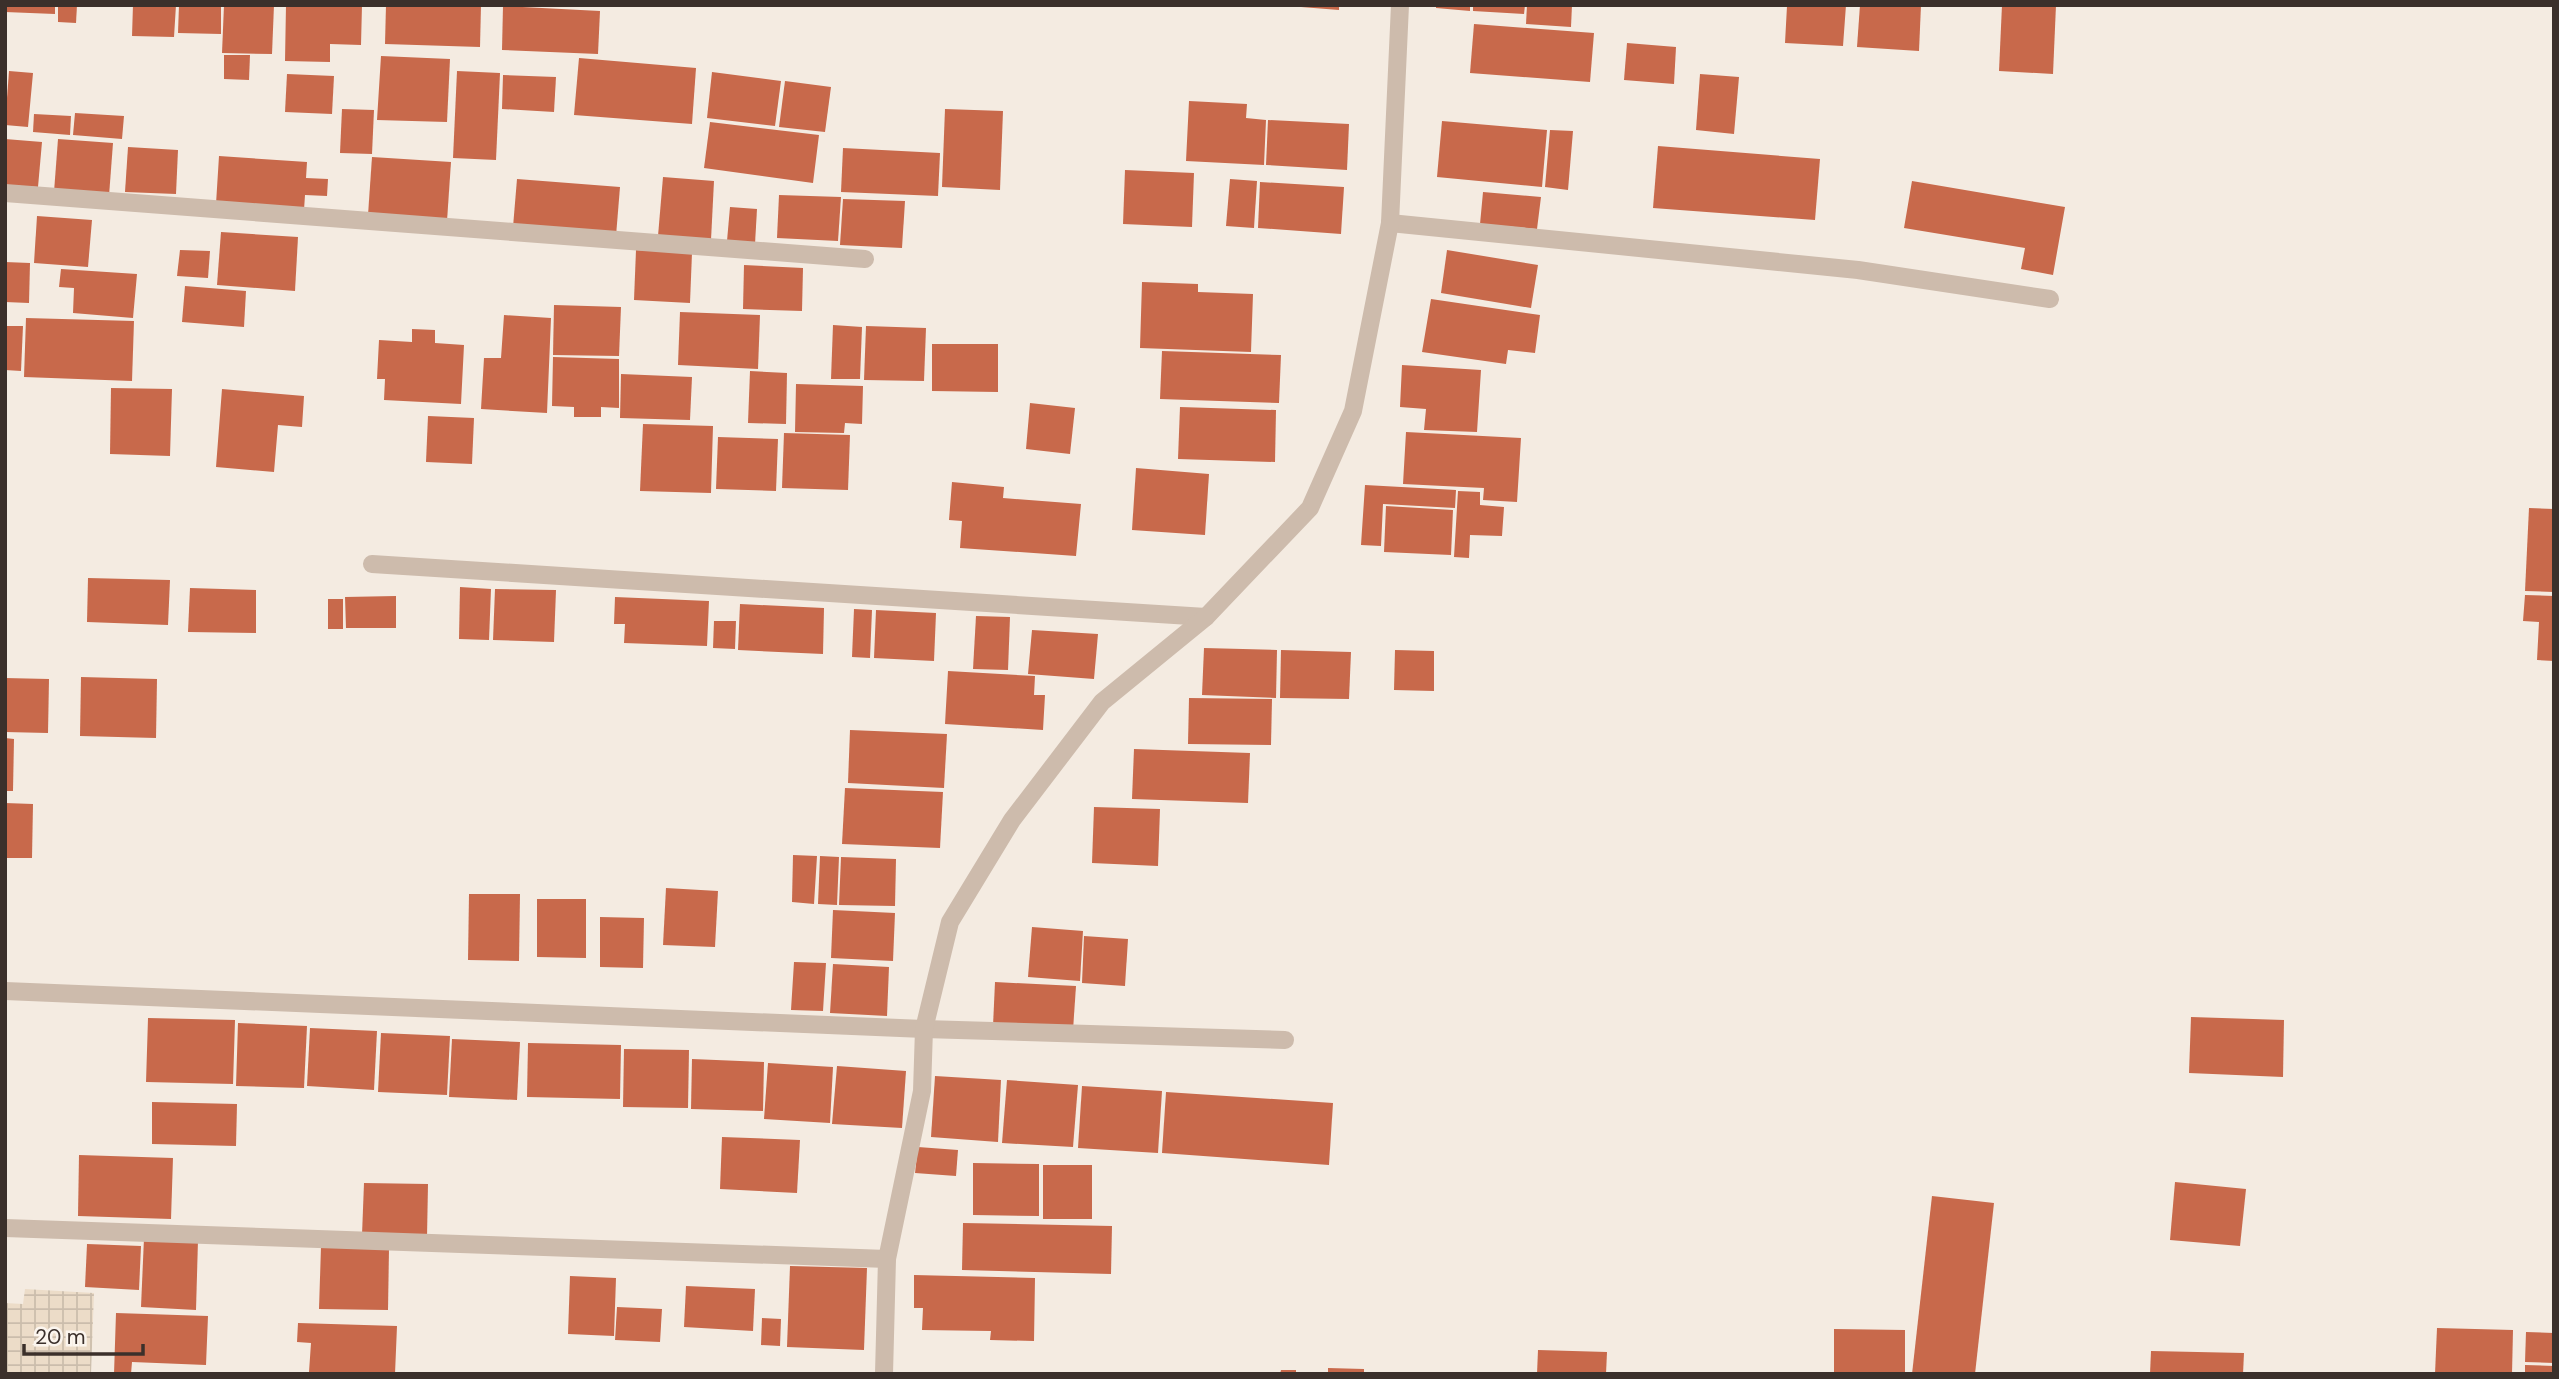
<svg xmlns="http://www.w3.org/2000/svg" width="2559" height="1379" font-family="'DM Sans',sans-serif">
  <defs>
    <pattern id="plaza-grid" width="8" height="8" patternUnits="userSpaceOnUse" patternTransform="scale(1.75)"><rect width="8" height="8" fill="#ecdcc8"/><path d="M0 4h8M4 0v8" fill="none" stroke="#cbbdac"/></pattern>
  </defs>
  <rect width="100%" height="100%" fill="#f4ebe1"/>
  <polygon fill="url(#plaza-grid)" points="25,1289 94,1293 91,1374 5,1374 5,1303 23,1304"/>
  <g fill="#c8694b">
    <polygon points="5,5 55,5 55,14 5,12"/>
    <polygon points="58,5 77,5 76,23 58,22"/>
    <polygon points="133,5 176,5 174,37 132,36"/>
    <polygon points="179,5 221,5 221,34 178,33"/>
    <polygon points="224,5 274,5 272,54 222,53"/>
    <polygon points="286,5 362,5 361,45 330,44 330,62 285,61"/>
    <polygon points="386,5 481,5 480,47 385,44"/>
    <polygon points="1301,5 1339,5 1339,10 1301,7"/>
    <polygon points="1436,5 1470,5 1470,11 1436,8"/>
    <polygon points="1473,5 1525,5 1524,14 1473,11"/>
    <polygon points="1527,5 1572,5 1571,27 1526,24"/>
    <polygon points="1799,5 1846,5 1843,46 1785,43 1787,6 1799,7"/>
    <polygon points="1860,5 1921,5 1919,51 1857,47"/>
    <polygon points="2002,5 2056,5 2053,74 1999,71"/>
    <polygon points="503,6 600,11 598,54 502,50"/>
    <polygon points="1474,24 1594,33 1590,82 1470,73"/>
    <polygon points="1627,43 1676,47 1674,84 1624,80"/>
    <polygon points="224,55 250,55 249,80 224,79"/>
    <polygon points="381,56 450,59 447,122 377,120"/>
    <polygon points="579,58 696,68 692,124 574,115"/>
    <polygon points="9,71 33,73 28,127 5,125"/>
    <polygon points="457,71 500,73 496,160 453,158"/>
    <polygon points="712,72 781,81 775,126 707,118"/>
    <polygon points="287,74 334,76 332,114 285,112"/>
    <polygon points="1700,74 1739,77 1734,134 1696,130"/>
    <polygon points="503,75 556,77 554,112 502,109"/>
    <polygon points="785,81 831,87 825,132 779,127"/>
    <polygon points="1189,101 1247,104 1246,118 1266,120 1264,165 1186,161"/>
    <polygon points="342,109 374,110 372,154 340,153"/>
    <polygon points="945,109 1003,111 1000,190 942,187"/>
    <polygon points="75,113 124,116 122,139 73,135"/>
    <polygon points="34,114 71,116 70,135 33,132"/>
    <polygon points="1268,120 1349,124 1347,170 1266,165"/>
    <polygon points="1442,121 1547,130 1542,187 1437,177"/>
    <polygon points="710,122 819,135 813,183 704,168"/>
    <polygon points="1550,130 1573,131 1568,190 1545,187"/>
    <polygon points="5,139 42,142 38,187 5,185"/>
    <polygon points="58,139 113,143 109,196 54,192"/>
    <polygon points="1658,146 1820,159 1815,220 1653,208"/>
    <polygon points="128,147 178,150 176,194 125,192"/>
    <polygon points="843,148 940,153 938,196 841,192"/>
    <polygon points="219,156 307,162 306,178 328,179 327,196 305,195 304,210 216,204"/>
    <polygon points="372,157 451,162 447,221 368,215"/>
    <polygon points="1125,170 1194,173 1192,227 1123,224"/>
    <polygon points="663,177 714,181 711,240 658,236"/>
    <polygon points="517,179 620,187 616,236 513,227"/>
    <polygon points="1230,179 1257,181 1254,228 1226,226"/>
    <polygon points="1912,181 2065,207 2053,275 2021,269 2025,248 1904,228"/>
    <polygon points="1260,182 1344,187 1341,234 1258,228"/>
    <polygon points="1483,192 1541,197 1537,229 1480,224"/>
    <polygon points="779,195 841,197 838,241 777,238"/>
    <polygon points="843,199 905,201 902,248 840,245"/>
    <polygon points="730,207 757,209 755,244 727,241"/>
    <polygon points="37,216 92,220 88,267 34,263"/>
    <polygon points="221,232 298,237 295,291 217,285"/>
    <polygon points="180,250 210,251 208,278 177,276"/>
    <polygon points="636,250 692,253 690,303 634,300"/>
    <polygon points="1447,250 1538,265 1531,308 1441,293"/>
    <polygon points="5,262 30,263 29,303 5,302"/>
    <polygon points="744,265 803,268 802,311 743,309"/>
    <polygon points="61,269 137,274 133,318 73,313 74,288 59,287"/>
    <polygon points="1142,282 1198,284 1198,292 1253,294 1251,352 1140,348"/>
    <polygon points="185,286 246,291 244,327 182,322"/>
    <polygon points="1431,299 1540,315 1535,353 1508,350 1506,364 1422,352"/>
    <polygon points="554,305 621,307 619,356 553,355"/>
    <polygon points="680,312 760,315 758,369 678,365"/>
    <polygon points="504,315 551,318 547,413 481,409 484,358 501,358"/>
    <polygon points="26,318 134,321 132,381 24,377"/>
    <polygon points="833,325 862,327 860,379 831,379"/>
    <polygon points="5,326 23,326 21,371 5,370"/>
    <polygon points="866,326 926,328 924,381 864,380"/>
    <polygon points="412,329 435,330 435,343 464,345 461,404 384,400 385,379 377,379 379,340 412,342"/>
    <polygon points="932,344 998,344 998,392 932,391"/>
    <polygon points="1162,351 1281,355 1279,403 1160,399"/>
    <polygon points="553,357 619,359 619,408 601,407 601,417 574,417 574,407 552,406"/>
    <polygon points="1402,365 1481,370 1477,432 1424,430 1426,409 1400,407"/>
    <polygon points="750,371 787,373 786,424 748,423"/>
    <polygon points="621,374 692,377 690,420 620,418"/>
    <polygon points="796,384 863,386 862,424 845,423 844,433 795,432"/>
    <polygon points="111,388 172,389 170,456 110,454"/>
    <polygon points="222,389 304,396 302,427 278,425 274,472 216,467"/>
    <polygon points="1030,403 1075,408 1070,454 1026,449"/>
    <polygon points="1180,407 1276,410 1275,462 1178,459"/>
    <polygon points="428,416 474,418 472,464 426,462"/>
    <polygon points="643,424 713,426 711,493 640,491"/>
    <polygon points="1406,432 1521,438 1517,502 1483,500 1484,488 1403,484"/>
    <polygon points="784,433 850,435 848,490 782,488"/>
    <polygon points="718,437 778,439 776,491 716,489"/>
    <polygon points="1136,468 1209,474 1205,535 1132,530"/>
    <polygon points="952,482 1004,487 1003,498 1081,504 1076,556 960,548 962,521 949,520"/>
    <polygon points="1365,485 1456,490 1455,508 1383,504 1381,546 1361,545"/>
    <polygon points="1458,491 1480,492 1480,505 1504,507 1502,536 1470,535 1469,558 1454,557"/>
    <polygon points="1386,506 1453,510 1451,555 1384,552"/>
    <polygon points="2529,508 2554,509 2554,592 2525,591"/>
    <polygon points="88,578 170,580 168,625 87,622"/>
    <polygon points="460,587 491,589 489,640 459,639"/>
    <polygon points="190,588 256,590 256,633 188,632"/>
    <polygon points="495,589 556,590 554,642 493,640"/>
    <polygon points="2525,595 2554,596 2554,661 2537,660 2539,622 2523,621"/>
    <polygon points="396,596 396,628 346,628 345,597"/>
    <polygon points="615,597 709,601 707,646 624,643 625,624 614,624"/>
    <rect x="328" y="599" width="15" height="30"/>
    <polygon points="740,604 824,608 823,654 738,650"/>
    <polygon points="854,609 872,610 870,658 852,657"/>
    <polygon points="876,610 936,613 934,661 874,658"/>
    <polygon points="976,616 1010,617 1008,670 973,669"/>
    <polygon points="714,621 736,621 735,649 713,648"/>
    <polygon points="1032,630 1098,634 1094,679 1028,674"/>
    <polygon points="1204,648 1277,650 1276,698 1202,695"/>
    <polygon points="1281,650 1351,652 1349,699 1280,698"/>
    <polygon points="1395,650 1434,651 1434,691 1394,690"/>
    <polygon points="948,671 1035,676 1034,695 1045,695 1043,730 945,724"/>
    <polygon points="81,677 157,679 156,738 80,736"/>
    <polygon points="5,678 49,679 48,733 5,732"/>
    <polygon points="1189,698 1272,699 1271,745 1188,744"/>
    <polygon points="850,730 947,734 944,788 848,783"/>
    <polygon points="5,738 14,739 13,791 5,791"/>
    <polygon points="1134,749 1250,753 1248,803 1132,799"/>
    <polygon points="845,788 943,792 940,848 842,844"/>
    <polygon points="5,803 33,804 32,858 5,858"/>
    <polygon points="1094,807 1160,809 1158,866 1092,863"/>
    <polygon points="793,855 817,856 814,904 792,902"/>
    <polygon points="820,856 839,857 837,905 818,904"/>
    <polygon points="841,857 896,859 895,906 839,905"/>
    <polygon points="666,888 718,891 715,947 663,945"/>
    <polygon points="469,894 520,894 519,961 468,960"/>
    <polygon points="537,899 586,899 586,958 537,957"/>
    <polygon points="833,910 895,913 893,961 831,958"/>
    <polygon points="600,917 644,918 643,968 600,967"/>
    <polygon points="1032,927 1083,931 1080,981 1028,977"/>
    <polygon points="1084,936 1128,939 1125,986 1082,983"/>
    <polygon points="794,962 826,963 823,1011 791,1010"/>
    <polygon points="833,964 889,967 887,1016 830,1013"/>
    <polygon points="995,982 1076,986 1073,1030 993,1026"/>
    <polygon points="2191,1017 2284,1020 2283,1077 2189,1073"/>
    <polygon points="148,1018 235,1020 233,1084 146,1082"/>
    <polygon points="238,1023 307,1026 304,1088 236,1086"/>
    <polygon points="310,1028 377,1031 374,1090 307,1086"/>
    <polygon points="381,1033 450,1036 447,1095 378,1092"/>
    <polygon points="452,1039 520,1042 517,1100 449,1097"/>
    <polygon points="528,1043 621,1045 620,1099 527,1097"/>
    <polygon points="624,1049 689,1050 688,1108 623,1107"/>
    <polygon points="692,1059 764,1062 763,1111 691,1109"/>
    <polygon points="768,1063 833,1067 830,1123 764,1119"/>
    <polygon points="837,1066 906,1071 902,1128 832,1124"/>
    <polygon points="935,1076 1001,1080 998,1142 931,1137"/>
    <polygon points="1007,1080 1078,1085 1073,1147 1002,1143"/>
    <polygon points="1082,1086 1162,1091 1158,1153 1078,1148"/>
    <polygon points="1166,1092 1333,1103 1329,1165 1162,1153"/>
    <polygon points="152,1102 237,1104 236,1146 152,1144"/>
    <polygon points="722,1137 800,1140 797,1193 720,1189"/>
    <polygon points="918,1147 958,1150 956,1176 915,1173"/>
    <polygon points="79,1155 173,1158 171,1219 78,1216"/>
    <polygon points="973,1163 1039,1164 1039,1216 973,1215"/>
    <rect x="1043" y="1165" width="49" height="54"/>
    <polygon points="2175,1182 2246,1189 2240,1246 2170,1240"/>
    <polygon points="364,1183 428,1184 427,1237 362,1235"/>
    <polygon points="1932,1196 1994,1203 1975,1374 1912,1374"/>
    <polygon points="963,1223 1112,1226 1111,1274 962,1270"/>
    <polygon points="144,1238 198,1240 196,1310 141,1307"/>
    <polygon points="87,1244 141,1246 139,1290 85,1287"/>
    <polygon points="321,1247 389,1249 388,1310 319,1309"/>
    <polygon points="790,1266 867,1268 864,1350 787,1347"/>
    <polygon points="914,1275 1035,1278 1034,1341 990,1340 991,1331 922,1330 923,1308 914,1308"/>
    <polygon points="570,1276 616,1278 614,1336 568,1334"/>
    <polygon points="686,1286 755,1289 753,1331 684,1327"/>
    <polygon points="617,1307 662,1309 660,1342 615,1340"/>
    <polygon points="116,1313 208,1316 206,1365 132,1362 131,1374 114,1374"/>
    <polygon points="762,1318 781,1319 780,1346 761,1345"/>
    <polygon points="298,1323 397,1326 395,1374 309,1372 311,1343 297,1342"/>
    <polygon points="2437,1328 2513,1330 2512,1374 2435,1374"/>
    <polygon points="1834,1329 1905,1330 1905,1374 1834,1374"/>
    <polygon points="2526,1332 2554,1333 2554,1363 2525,1362"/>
    <polygon points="1538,1350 1607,1352 1606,1374 1537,1374"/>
    <polygon points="2151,1351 2244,1353 2243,1374 2150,1374"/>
    <polygon points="2525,1365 2554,1366 2554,1374 2525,1374"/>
    <polygon points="1328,1368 1364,1369 1364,1374 1328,1374"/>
    <polygon points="1281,1370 1296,1370 1296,1374 1280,1374"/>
  </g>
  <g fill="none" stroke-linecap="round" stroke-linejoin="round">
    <g stroke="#cdbbac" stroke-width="18">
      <polyline points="5,193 865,259"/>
      <polyline points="1390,223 1858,270 2050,299"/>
      <polyline points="372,564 1206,617"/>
      <polyline points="5,991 924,1029 1285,1040"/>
      <polyline points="5,1228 887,1259"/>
      <polyline points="884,1374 887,1259 922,1091 924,1029 950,922 1012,820 1102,702 1206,617 1310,508 1353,411 1390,223 1400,5"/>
    </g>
  </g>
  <rect width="2559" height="1379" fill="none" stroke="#3b302b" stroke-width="14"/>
  <path d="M24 1344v10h119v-10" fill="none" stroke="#3b302b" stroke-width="3.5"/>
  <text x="35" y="1344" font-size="21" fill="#3b302b" stroke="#fbf5ee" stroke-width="5" paint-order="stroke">20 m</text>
</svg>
